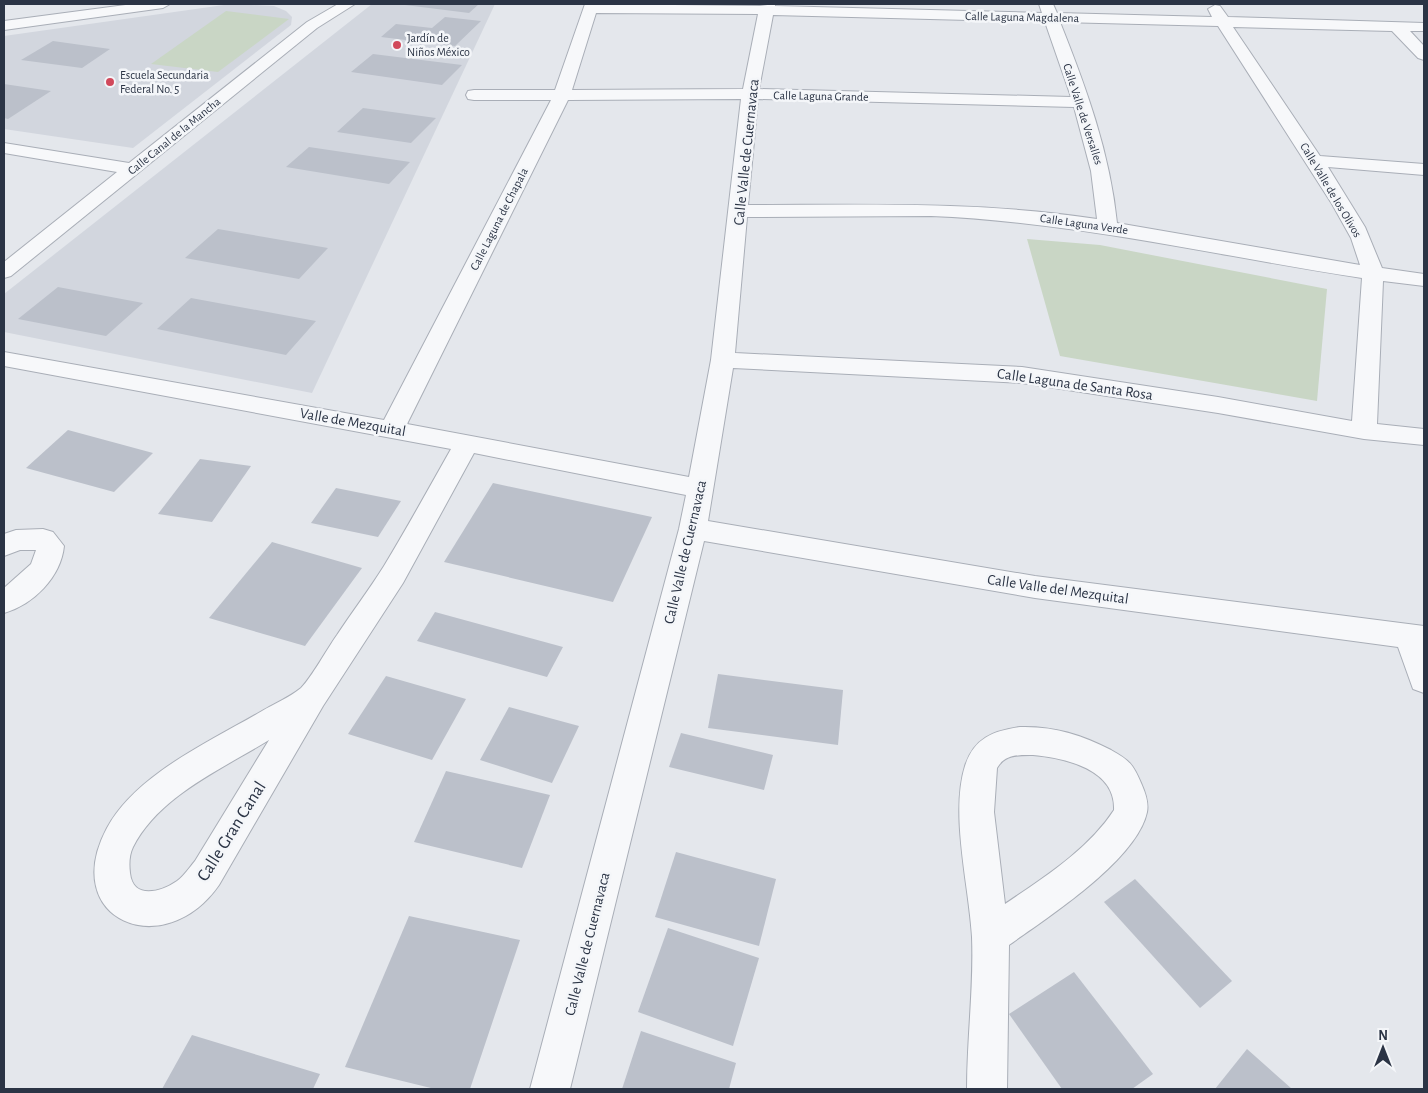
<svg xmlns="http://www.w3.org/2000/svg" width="1428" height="1093" font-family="'Alegreya Sans',sans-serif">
  <rect width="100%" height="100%" fill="#e4e7ec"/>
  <g fill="#d2d6de">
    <polygon points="231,4 274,6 286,11 292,17 291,25 133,148 4,129 4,36"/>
    <polygon points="372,4 495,4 312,393 4,332 4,294"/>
  </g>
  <g fill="#c9d6c5">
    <polygon points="226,11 289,19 218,72 151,64"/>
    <polygon points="1027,239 1100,245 1327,289 1317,401 1060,356"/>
  </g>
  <g fill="#bbc0ca">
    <polygon points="407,4 479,4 469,13 405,5"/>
    <polygon points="445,17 481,21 455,46 381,37 396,24 432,28"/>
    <polygon points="53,41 110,49 82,68 21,60"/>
    <polygon points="373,54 462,65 442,85 351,72"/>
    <polygon points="4,84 51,91 8,119 4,118"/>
    <polygon points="363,108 436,118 411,143 337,132"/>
    <polygon points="309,147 410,162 389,184 286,167"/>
    <polygon points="218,229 328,248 299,279 185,258"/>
    <polygon points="58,287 143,303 106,336 18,319"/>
    <polygon points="191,298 316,321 286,355 157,329"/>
    <polygon points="68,430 153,453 114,492 26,468"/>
    <polygon points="200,459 251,466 212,522 158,514"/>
    <polygon points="493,483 652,517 613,602 444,562"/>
    <polygon points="336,488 401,501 378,537 311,523"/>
    <polygon points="272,542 362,568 305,646 209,618"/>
    <polygon points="435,612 563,647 547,677 417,641"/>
    <polygon points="718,674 843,690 838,745 708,728"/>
    <polygon points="386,676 466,699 432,760 348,734"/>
    <polygon points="509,707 579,726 552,783 480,760"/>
    <polygon points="681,733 773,755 764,790 669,767"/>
    <polygon points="446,771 550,795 522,868 414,842"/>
    <polygon points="676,852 776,879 759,946 655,917"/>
    <polygon points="1135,879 1232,981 1200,1008 1104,902"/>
    <polygon points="409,916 520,940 470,1089 435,1089 345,1067"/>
    <polygon points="668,928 759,958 733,1046 638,1012"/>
    <polygon points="1074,972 1153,1074 1132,1089 1062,1089 1009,1014"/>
    <polygon points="641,1031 736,1063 729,1089 622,1089"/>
    <polygon points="192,1035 320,1074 313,1089 162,1089"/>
    <polygon points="1247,1049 1292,1089 1215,1089"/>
  </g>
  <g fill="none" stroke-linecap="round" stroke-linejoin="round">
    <defs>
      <g id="minor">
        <polygon points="133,4 170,4 163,8 4,30 4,21"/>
        <polygon points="338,4 355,4 317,28 11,276 4,278 4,262 117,172 4,153 4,143 129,163 307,22"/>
        <path d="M585,4L760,6L775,4V6L1042,13L1039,4H1053L1057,13L1212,17L1208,9L1215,5L1220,6L1228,17L1424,23V31H1410L1424,46V60L1418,58L1392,31L1233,27L1320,156L1424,164V175L1328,167L1365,227L1382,268L1424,274V286L1383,281L1377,424L1424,429V445L1364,439L1218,413L1022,383L733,368L708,521L1035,576L1424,626V693L1413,689L1398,647L1035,598L704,541L570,1089H530L679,529L686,495L474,453L403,583L323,706L219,885C164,964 58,920 107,828C136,774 211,741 262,711C274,704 290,697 301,688C312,677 327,649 337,635C352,612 369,590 384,566C407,528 429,488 451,449L4,366V352L384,420L551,100H474L468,99L466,95L468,91L474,90H555ZM596,13L758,14L743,89L572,90ZM773,15L1045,22L1071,97L759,89ZM1060,22L1218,26L1332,204L1351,238L1360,265L1117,223C1110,153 1086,87 1060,22ZM741,99L711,360L689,477L407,424L568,100ZM758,99L1074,107L1091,171L1097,219C981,201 865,205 748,205ZM931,216C1077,222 1218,256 1362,278L1352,421L1218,397L1022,367L735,353L747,217ZM269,740L195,861C189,868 184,876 177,881C161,892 133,900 130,873C129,865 129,855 133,847C159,796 222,769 269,740Z"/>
        <path d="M43,529L53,532L64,546C61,577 33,605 4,613V588L31,564L36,550H20L4,556V534L16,530Z"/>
        <path d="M1020,727C1054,726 1082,735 1111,750C1129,760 1133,764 1141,783C1145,792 1149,802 1147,812C1137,860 1047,918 1009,945L1007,1089H967C967,1038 974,987 972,937C969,886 950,814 965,766C974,738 993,731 1020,727ZM1033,755C1065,758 1116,769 1114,810C1088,850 1043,878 1005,904L994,812L997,768C1005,754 1019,755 1033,755Z"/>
      </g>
    </defs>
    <use href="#minor" stroke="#a9aeb7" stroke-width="2"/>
    <use href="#minor" fill="#f7f8fa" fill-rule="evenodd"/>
  </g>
  <g fill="#d1495b" stroke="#f4f6f9" stroke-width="2">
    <circle cx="397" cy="45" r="5"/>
    <circle cx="110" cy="82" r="5"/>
  </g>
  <g text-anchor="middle" stroke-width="5" stroke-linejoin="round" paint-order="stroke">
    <g font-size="12" fill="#2b3445" stroke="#f4f6f9">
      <text transform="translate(1022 17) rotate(1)" y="4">Calle Laguna Magdalena</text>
      <text transform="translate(821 96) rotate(1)" y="4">Calle Laguna Grande</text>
      <text transform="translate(1083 114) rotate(72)" y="4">Calle Valle de Versalles</text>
      <text transform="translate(174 136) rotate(-39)" y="4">Calle Canal de la Mancha</text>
      <text transform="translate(1331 190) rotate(59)" y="4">Calle Valle de los Olivos</text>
      <text transform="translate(499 219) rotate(-63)" y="4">Calle Laguna de Chapala</text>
      <text transform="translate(1084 224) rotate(8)" y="4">Calle Laguna Verde</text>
    </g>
    <g font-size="12" fill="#2b3445" stroke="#f4f6f9" text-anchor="start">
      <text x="407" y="42">Jardín de<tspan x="407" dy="14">Niños México</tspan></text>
      <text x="120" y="79">Escuela Secundaria<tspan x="120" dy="14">Federal No. 5</tspan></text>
    </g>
    <g font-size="15" fill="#2b3445" stroke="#f4f6f9">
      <text transform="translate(746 152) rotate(-84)" y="5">Calle Valle de Cuernavaca</text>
      <text transform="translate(1075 384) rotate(8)" y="5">Calle Laguna de Santa Rosa</text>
      <text transform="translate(353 422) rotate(10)" y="5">Valle de Mezquital</text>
      <text transform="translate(685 552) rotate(-77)" y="5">Calle Valle de Cuernavaca</text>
      <text transform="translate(1058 589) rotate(8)" y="5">Calle Valle del Mezquital</text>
      <text transform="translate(587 944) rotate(-76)" y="5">Calle Valle de Cuernavaca</text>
    </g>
    <g font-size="18" fill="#2b3445" stroke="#f4f6f9">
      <text transform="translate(231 831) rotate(-58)" y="6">Calle Gran Canal</text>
    </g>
  </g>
  <rect width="1428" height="1093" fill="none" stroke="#2b3445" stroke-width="10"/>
  <g transform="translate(1383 1048)" stroke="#f4f6f9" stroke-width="4" paint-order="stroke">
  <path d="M0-4L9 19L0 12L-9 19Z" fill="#2b3445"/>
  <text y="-8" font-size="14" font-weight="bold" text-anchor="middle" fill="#2b3445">N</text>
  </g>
</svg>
